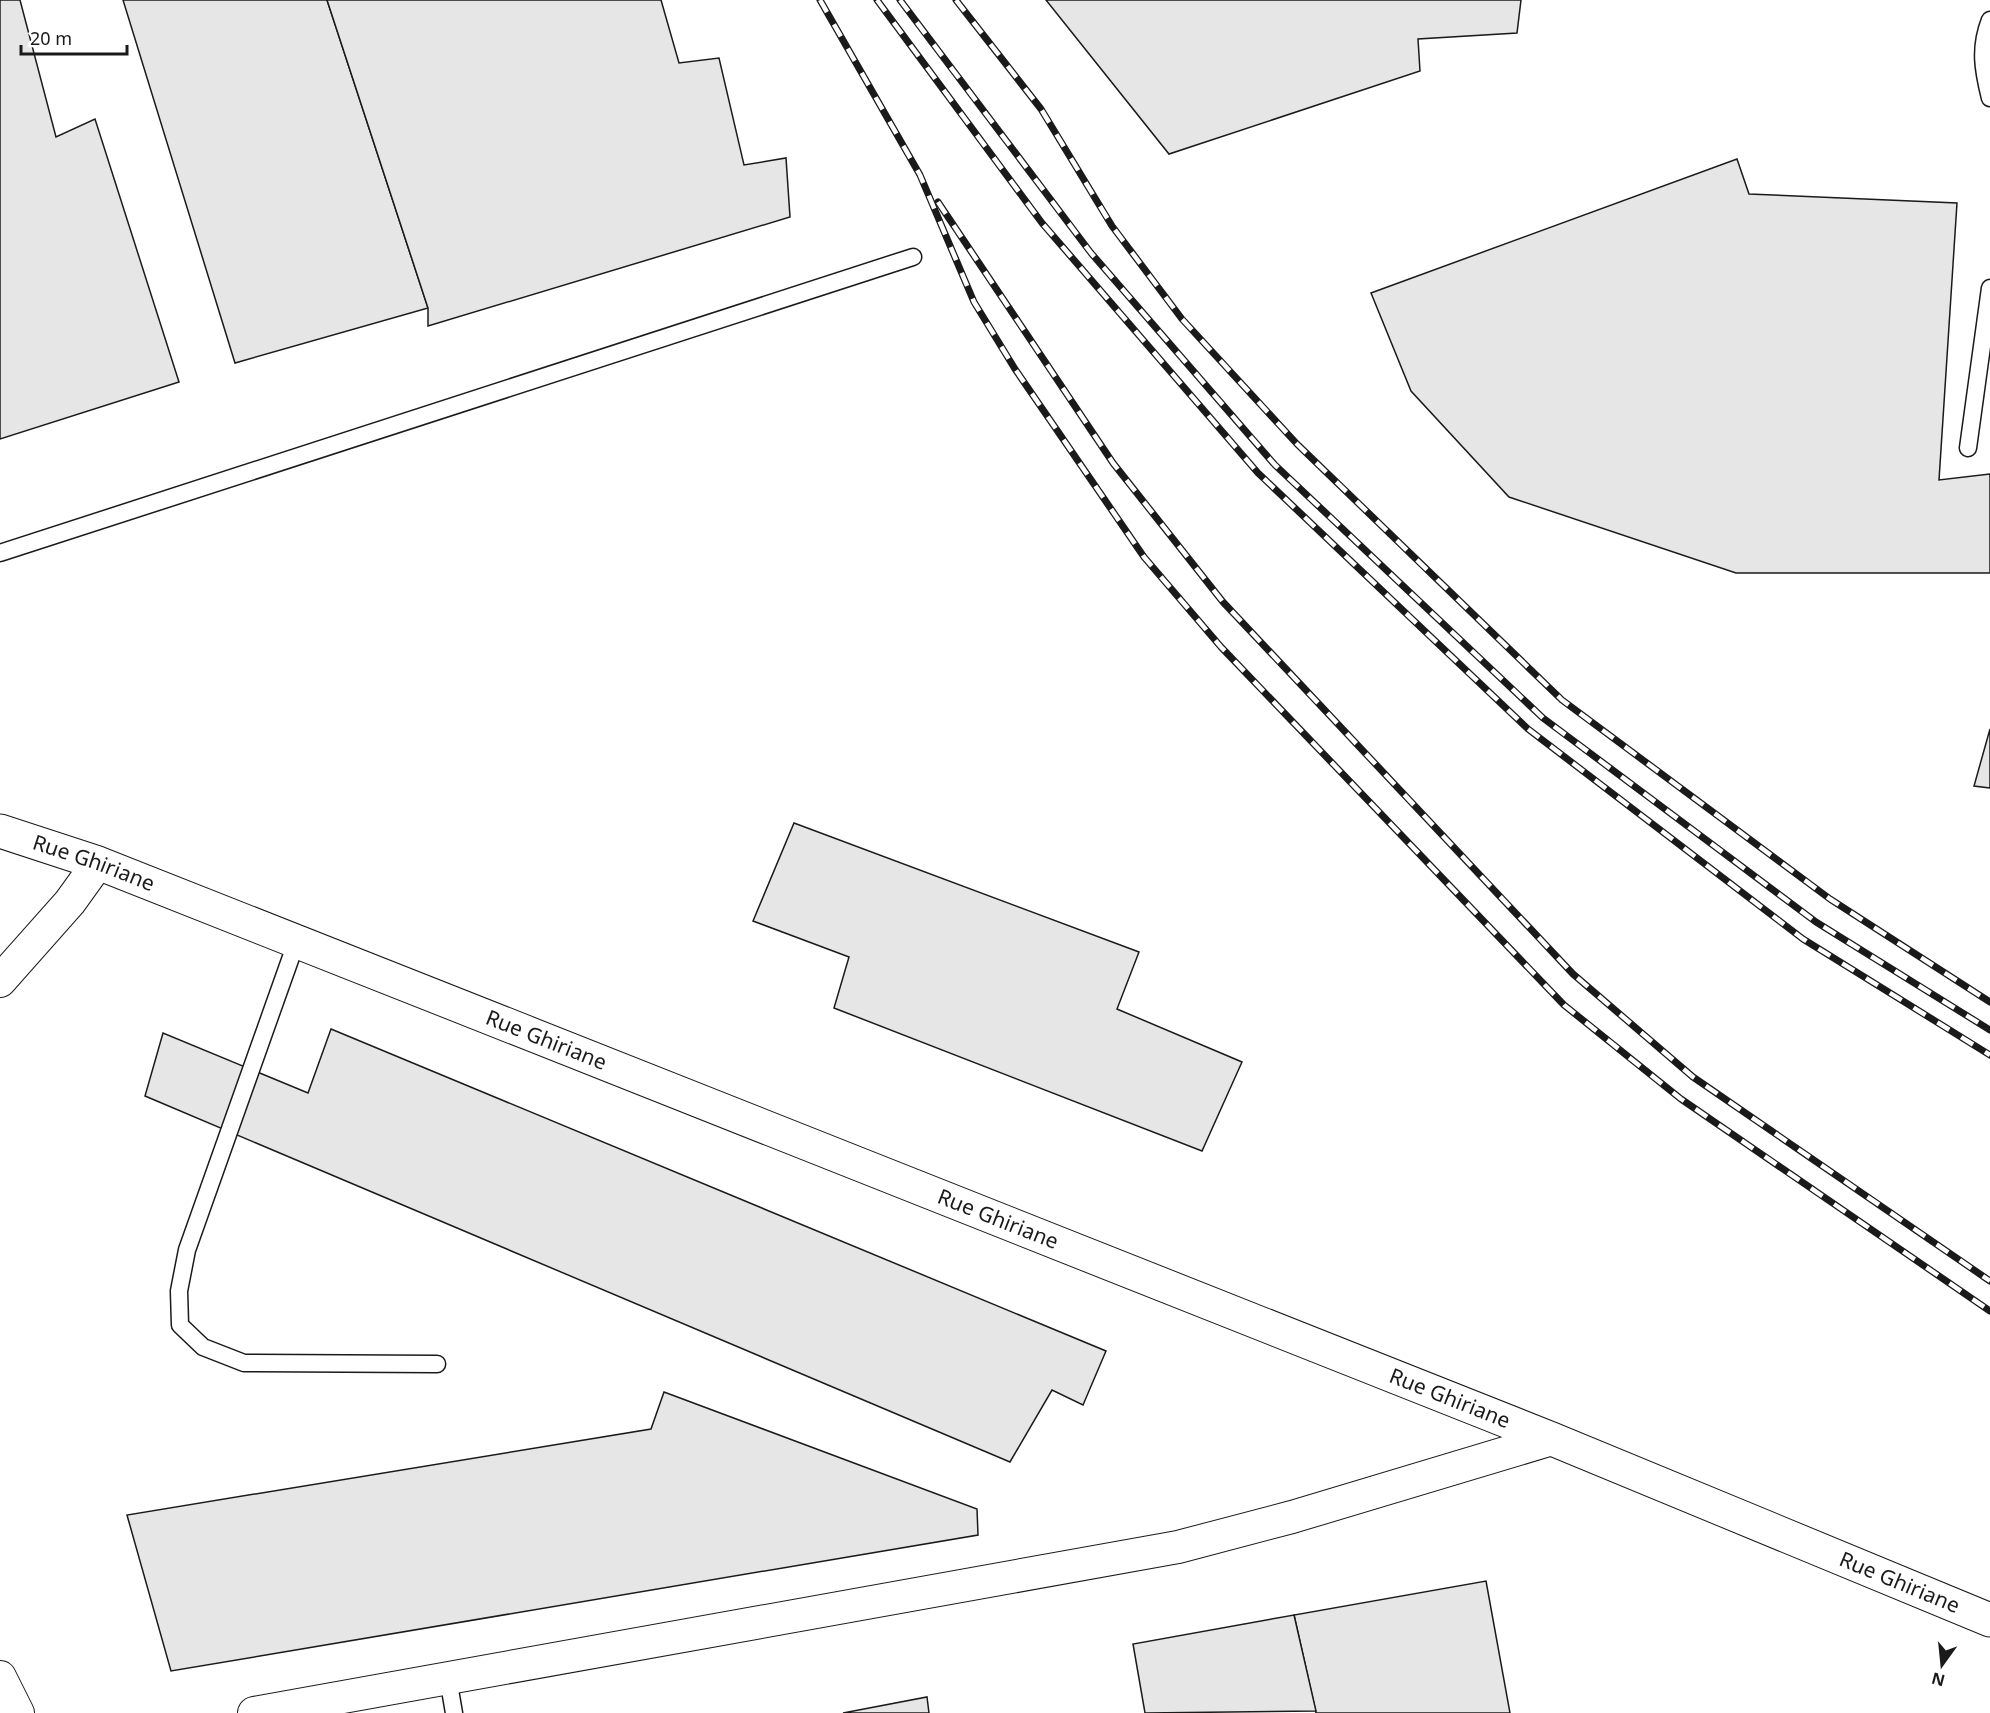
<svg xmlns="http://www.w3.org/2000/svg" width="1990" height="1713" font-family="'Noto Sans',sans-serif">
  <rect width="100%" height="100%" fill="#fff"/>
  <g fill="#e6e6e6" stroke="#1a1a1a" stroke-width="1.5">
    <polygon points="0,0 20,0 56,137 95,119 179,382 0,439"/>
    <polygon points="123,0 327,0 428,308 235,363"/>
    <polygon points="327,0 661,0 679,63 719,58 744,165 786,158 790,217 428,326 428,308"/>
    <polygon points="1046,0 1521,0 1517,33 1418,39 1420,71 1169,154"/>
    <polygon points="1737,159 1749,194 1957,203 1939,480 1990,474 1990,573 1736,573 1509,497 1411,391 1371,293"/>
    <polygon points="1990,729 1990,788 1974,786"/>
    <polygon points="794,823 1139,952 1117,1009 1242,1062 1202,1151 834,1008 849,957 753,921"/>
    <polygon points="331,1029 1106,1351 1083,1405 1052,1390 1010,1462 145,1096 163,1033 308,1093"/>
    <polygon points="664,1392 977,1509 978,1535 171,1671 127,1515 651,1429"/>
    <polygon points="1486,1581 1510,1713 1316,1713 1294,1615"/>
    <polygon points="1294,1615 1316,1711 1145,1713 1133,1644"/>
    <polygon points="927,1697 929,1713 843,1713"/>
  </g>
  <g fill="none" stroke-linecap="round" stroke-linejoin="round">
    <defs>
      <g id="lane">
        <path d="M1990,20C1979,48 1983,70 1990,98"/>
        <polyline points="1968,448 1990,288"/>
        <polyline points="0,553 913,257"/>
        <polyline points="296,943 187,1250 179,1291 180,1325 203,1347 244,1363 437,1364"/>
        <polyline points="448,1678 454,1713"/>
      </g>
      <g id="street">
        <polyline points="0,981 70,902 98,863"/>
        <polyline points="0,1677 18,1713"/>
        <polyline points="254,1713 1178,1547 1292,1517 1552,1439"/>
      </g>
      <g id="secondary">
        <path id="s1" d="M0,831L98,863L533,1035L1552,1439L1990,1620"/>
      </g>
    </defs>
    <use href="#lane" stroke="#1a1a1a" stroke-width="19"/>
    <use href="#street" stroke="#1a1a1a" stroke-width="34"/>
    <use href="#secondary" stroke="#1a1a1a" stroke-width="35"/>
    <use href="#lane" stroke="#fff" stroke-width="16"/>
    <use href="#street" stroke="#fff" stroke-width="32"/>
    <use href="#secondary" stroke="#fff" stroke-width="33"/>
    <defs>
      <g id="rail">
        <polyline points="820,0 920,175 974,302 1015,369 1144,557 1221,647 1564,1005 1681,1099 1990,1311"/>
        <polyline points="877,0 1042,223 1258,473 1528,729 1803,939 1990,1055"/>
        <polyline points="900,0 1091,253 1275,465 1543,718 1816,922 1990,1030"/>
        <polyline points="956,0 1041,109 1112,226 1182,319 1297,444 1562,700 1830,899 1990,1002"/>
        <polyline points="938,202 1113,463 1223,602 1573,974 1693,1077 1990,1281"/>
      </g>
    </defs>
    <use href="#rail" stroke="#1a1a1a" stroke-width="7"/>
    <use href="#rail" stroke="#fff" stroke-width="4.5" stroke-dasharray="14" stroke-linecap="butt"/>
  </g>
  <g text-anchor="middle" stroke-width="4.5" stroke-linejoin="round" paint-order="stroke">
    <g font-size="21" fill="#1a1a1a" stroke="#fff">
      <text dy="7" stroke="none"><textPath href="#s1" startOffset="99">Rue Ghiriane</textPath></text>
      <text dy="7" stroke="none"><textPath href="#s1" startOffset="585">Rue Ghiriane</textPath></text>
      <text dy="7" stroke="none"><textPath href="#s1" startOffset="1071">Rue Ghiriane</textPath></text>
      <text dy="7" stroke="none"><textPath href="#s1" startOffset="1557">Rue Ghiriane</textPath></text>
      <text dy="7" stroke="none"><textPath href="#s1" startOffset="2043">Rue Ghiriane</textPath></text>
    </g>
  </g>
  <g transform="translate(1942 1665) rotate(195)" stroke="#ffffff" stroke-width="4.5" paint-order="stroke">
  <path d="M0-4.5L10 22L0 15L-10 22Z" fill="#1a1a1a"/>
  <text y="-9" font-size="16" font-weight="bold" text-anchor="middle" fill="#1a1a1a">N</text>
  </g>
  <path d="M21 45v9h106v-9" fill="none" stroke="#1a1a1a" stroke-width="3"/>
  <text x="30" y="45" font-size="18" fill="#1a1a1a" stroke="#ffffff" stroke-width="4.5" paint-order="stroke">20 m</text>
</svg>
